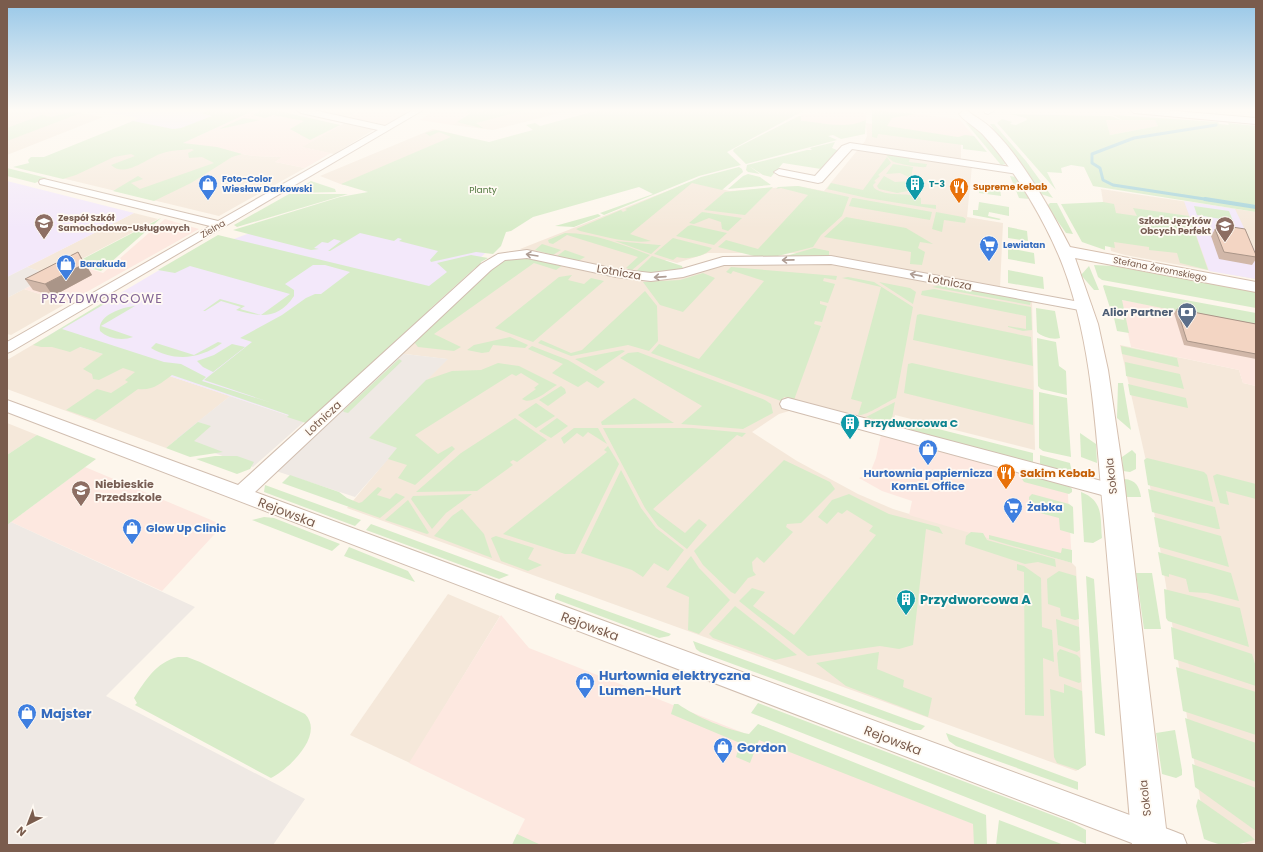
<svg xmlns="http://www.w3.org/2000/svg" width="1263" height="852" font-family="Poppins,sans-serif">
  <rect width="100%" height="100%" fill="#fdf6ec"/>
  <g fill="#f5e8da">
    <polygon points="7,110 64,110 103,117 7,155"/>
    <polygon points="304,110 361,110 343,119"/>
    <polygon points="469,110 571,110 493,130 452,125 475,111"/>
    <polygon points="1143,119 1155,120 1158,126 1110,135 1106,120"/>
    <polygon points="345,123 375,129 334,154 301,147"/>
    <polygon points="866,123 961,138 961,162 972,166 967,217 1003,223 1000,288 817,253 708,253 677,263 666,260 662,263 649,259 633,274 520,249 690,182 730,191 798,186 824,191 865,141 867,136"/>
    <polygon points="433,129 459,135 343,185 320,176"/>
    <polygon points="138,135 253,156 283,157 275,162 305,168 219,216 45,174"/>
    <polygon points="1101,189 1256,212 1256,279 1125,255 1111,251"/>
    <polygon points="134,213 158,219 51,275 27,267"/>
    <polygon points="519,255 637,278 715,265 826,262 1032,299 1035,450 895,415 892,428 796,409 779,414 752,432 797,461 858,494 893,509 1072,563 1076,567 1086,765 1076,771 347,508 397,448 369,438 447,359 396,353"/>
    <polygon points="24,289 67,303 11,335 7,334 7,298"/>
    <polygon points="46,337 97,352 230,396 166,448 7,389 7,360"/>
    <polygon points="1120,345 1239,370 1243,383 1256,386 1256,845 1249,845 1205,829 1146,461"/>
    <polygon points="7,423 37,435 7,455"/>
    <polygon points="448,594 500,616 410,763 350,735"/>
  </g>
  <g fill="#fde8e0">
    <polygon points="255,110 257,110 342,125 302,147 331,153 305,168 275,162 282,157 253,156 182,143"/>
    <polygon points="364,110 418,110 387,128 344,119"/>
    <polygon points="435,110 469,110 475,111 452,125 420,120"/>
    <polygon points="852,112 866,113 866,123 851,127 792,120 805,114"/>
    <polygon points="915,114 959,119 978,141 885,126 890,118"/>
    <polygon points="165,219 199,229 67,303 24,289 77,265 103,273"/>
    <polygon points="1121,300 1256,324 1256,386 1243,383 1239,370 1131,347"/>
    <polygon points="882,430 1067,479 1072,563 909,515 912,501 882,491 859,478 865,476 872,468 876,458"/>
    <polygon points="85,467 223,525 162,591 11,522"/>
    <polygon points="501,615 529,648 974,824 974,845 512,845 525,819 409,763"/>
  </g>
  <g fill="#efe9e4">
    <polygon points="27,267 51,275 7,298 7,277"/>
    <polygon points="396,353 448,359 369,438 398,448 355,497 273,470"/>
    <polygon points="230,396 305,421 253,467 176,439"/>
    <polygon points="11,522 195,607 106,696 305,799 273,845 7,845 7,525"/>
  </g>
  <g fill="#f3e8fa">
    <polygon points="116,110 255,110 182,143 112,130 139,118 109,113"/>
    <polygon points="7,181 134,213 7,277"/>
    <polygon points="350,196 494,245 305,421 97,352 46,337 217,236 231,240"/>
    <polygon points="1184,201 1235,209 1256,253 1256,279 1209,271"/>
  </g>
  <g fill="#d8ecc9">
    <path d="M209,110H220L227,113L232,111L231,110H255L183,143L217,147L242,154L232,157L191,183L154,201L113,191L138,176L143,179L131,183L140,189L214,163L202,157L189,158L188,153L194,150L192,149C182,150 172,150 163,153C148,157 125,179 111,165L135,156L131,154L114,157L76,175L63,179L13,167L29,163L28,160L31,157H44L133,121L173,129L181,128L212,116L202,113Z"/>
    <polygon points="261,110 275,110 340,125 310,140 290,129 304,121 273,115 265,118 253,115"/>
    <polygon points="469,110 482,110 478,111 480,112 486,110 526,110 476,123 483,128 481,128 457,122 471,113 466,112"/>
    <polygon points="599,110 805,110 727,152 741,165 699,176 604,215 600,213 653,194 639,187 533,217 511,231 506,232 501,246 493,254 476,252 431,262 430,260 438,251 399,241 402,239 398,238 394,241 360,233 330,251 328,251 341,241 334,239 328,243 322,242 314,248 319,249 311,250 233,230 340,197 368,192 341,184 451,137 439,132 430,136 425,133 436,130 489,142 533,130 526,125 535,123 540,126"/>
    <polygon points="872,110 916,114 892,118 887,126 958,137 965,135 974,136 987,152 963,149 963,145 878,134 877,138 872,137"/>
    <polygon points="71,112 81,113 7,141 7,128 42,115 51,117"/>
    <polygon points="1009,114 1111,116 1121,120 1106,120 1110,135 1158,126 1155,120 1122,120 1113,115 1114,115 1218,122 1219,124 1229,125 1228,123 1256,126 1256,212 1093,186 1084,167 1071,165 1061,168 1062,173 1047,172 1056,190 997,123 1002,119 1012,122 1010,124 1016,125 1027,120 1026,118"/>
    <path d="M799,116H801V121C823,122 844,130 866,120L865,134L841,139L833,135L828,136L837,140L746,164L733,151L734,149Z"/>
    <polygon points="243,118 260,120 220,129 221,128"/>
    <polygon points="966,123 971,123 985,136 1006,164 1001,165"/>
    <polygon points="990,124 994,124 1026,161 1053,198 1041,194"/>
    <polygon points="835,142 832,148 839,151 821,169 783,163 771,177 763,175 749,166 760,174 748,172 746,170 747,165 807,150 812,150 810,148"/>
    <path d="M885,153L915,158H910L909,162L927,164L926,167C920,168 900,164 894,162C891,161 887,156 885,153Z"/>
    <path d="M887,157L891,163L878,175L880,176L874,181L876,182L873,185L874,188C888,198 906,191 921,198V204L936,205V209L867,198L827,189L831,183L863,190Z"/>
    <polygon points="893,164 913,167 911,178 900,173 886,174"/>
    <path d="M739,167L742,169L743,172L722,190L692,183L630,234L651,241C628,244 603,236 580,231L576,229L621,210L623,212L627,210L625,209L701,177Z"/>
    <polygon points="7,168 47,178 35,183 7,176"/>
    <polygon points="748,174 760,177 771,185 728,189 743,176"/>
    <polygon points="884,176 895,182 910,181 908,191 897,193 879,189 877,186"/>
    <polygon points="1010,176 1016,177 1029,199 1019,198"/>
    <polygon points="311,181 335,189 336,192 291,193"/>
    <polygon points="980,185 1000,188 1001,196 979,193"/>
    <polygon points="798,186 849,197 842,216 821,235 813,247 778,256 754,256 718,247 726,240 758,249 808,195 781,188 776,189 778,187"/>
    <polygon points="773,187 745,215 704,210 725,192"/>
    <polygon points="289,194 348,194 237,227 234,225"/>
    <polygon points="852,198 854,198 932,212 930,220 849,206"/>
    <polygon points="979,202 1009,207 1009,216 989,212 988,216 1001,219 999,220 973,215 973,210 978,210"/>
    <polygon points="1103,202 1114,204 1116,213 1137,216 1133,208 1189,216 1208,270 1180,263 1177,253 1149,250 1149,247 1114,242 1115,248 1105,246 1105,250 1082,242 1061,204"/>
    <polygon points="1050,203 1057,203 1073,234 1066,233 1047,206"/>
    <polygon points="1194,206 1229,211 1233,221 1197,215"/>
    <polygon points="702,212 742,218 728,231 722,229 721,222 709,218 694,224 689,223"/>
    <polygon points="936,212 963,217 966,219 965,223 944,220 942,232 932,229"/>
    <polygon points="598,214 601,216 574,227 555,226"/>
    <polygon points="846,217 906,228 933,244 920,242 918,248 925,252 922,265 910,264 911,252 824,237"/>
    <polygon points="161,218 101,271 77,265 37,283"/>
    <polygon points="691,225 727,233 714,245 676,236 688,226"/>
    <polygon points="1008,227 1027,231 1028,241 1008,238"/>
    <path d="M565,233C595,233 623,245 650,255L632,270L626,268L638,257L567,235L553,244L549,243L548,240Z"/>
    <path d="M218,235L429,286L447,272L437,263L471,255L488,258L481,262L480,266L475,268L431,308L426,314L428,316L309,424L287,417L289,415L172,375C161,383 153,391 138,389L95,420L66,410L97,389L111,393L128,382L125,380L135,372L123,368L99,380L93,379L92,374L83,369L103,354L80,347L70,352L52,347H41L33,345L117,294L118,296L62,329L164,362L181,364L206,377L202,381L272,403L204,380L252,342L240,338L282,315L306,298L315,294H321L350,272L325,265H313L285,284L294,290V296C278,320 260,317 236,310L241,307L221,301L205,311H203L220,299L245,306L240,309L261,315L290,294L190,266L175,273L158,270Z"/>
    <path d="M673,238L712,248C705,257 687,260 677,257L673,260L654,254Z"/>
    <polygon points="615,241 659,245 661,245 651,254"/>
    <polygon points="542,244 561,250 553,255 535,250"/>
    <polygon points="814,248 829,251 829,257 786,256"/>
    <polygon points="1008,248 1034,253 1035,264 1008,259"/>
    <polygon points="565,250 585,257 578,261 557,256"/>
    <polygon points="652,256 682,266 683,269 648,274 636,271"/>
    <polygon points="527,257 563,265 556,270 534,263 434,334 461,347 454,351 418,347 414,342 467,290 502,260"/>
    <polygon points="1094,265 1113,266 1256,291 1256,308 1102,280 1098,277"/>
    <polygon points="1089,266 1099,290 1094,290 1081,275"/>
    <polygon points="731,267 837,276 836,280 824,278 823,281 835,284 828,303 820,301 820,304 827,306 822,322 815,321 814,324 821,326 794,400 784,397 781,401 651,353 659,344 699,359 764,281 733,271 731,274 726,272"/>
    <polygon points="1008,270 1043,277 1044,289 1008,283"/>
    <polygon points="703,273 715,278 683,312 660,305 643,282 680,280"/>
    <polygon points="572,275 568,280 584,284 591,278 604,281 533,342 495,328 559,277"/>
    <path d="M848,277L874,282L913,307L896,398C886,402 867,416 858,415L862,402L851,399L881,287L842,278Z"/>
    <polygon points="879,282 910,288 916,292 913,304"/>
    <polygon points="945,284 1031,301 1030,305 932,287"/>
    <polygon points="1104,285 1256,313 1256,327 1122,300 1129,333 1117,331 1114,318 1124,320 1123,313 1111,311 1103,286"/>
    <polygon points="934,289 1031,307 1032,330 1023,331 1008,327 1008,326 1026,329 1026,316 921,295 922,291"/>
    <polygon points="645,291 657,306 658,341 649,351 628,345 571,356 538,343 541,340 571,353 582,350"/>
    <path d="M135,306L101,326L133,337C123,341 108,339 100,331C97,315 123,307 135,306Z"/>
    <path d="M1036,308L1055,311L1060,338C1053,340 1042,337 1037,332Z"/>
    <polygon points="920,314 1031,337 1033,366 913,340 917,315"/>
    <polygon points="510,337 528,345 525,348 493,345 489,352 482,353 467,350 474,345"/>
    <polygon points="1037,338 1056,342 1059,366 1066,371 1067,395 1041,389 1038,386"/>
    <path d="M218,342L222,343C200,359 175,362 151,348L156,343L194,355Z"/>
    <polygon points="232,344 245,347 213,372 203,367 197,361 214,355"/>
    <polygon points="532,346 568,360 605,382 598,388 587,381 578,387 552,373 563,364 528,349"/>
    <polygon points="1121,346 1177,358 1179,367 1122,354"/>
    <polygon points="622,350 625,351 596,371 575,359"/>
    <polygon points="638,352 765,400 771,404 773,413 743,429 681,424 702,406 620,358 628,353"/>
    <polygon points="399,359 402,361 351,410 348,413 344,412 343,411"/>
    <polygon points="1125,362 1180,374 1184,389 1126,376"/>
    <path d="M498,363L519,366L557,385C548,390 532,406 522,399L536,389L534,388L539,384L521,373L516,376L512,374L415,435L438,454L452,446L455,449L415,485L398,478L407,465L388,459L397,448L369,438L426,380L452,371L481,370Z"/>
    <polygon points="912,363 1033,390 1033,425 904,393 908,364"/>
    <polygon points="1118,383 1123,383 1131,430 1117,418"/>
    <polygon points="1128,384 1186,398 1188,408 1130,395"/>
    <polygon points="561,386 565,389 566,393 548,406 539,400"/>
    <polygon points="1039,392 1067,398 1071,457 1043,451 1039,448"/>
    <polygon points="634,398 674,423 602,425 601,422"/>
    <polygon points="895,402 891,424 866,417"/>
    <polygon points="536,403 555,416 536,428 518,415"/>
    <polygon points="515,418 547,440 517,462 513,460 510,462 513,465 477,491 416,492 461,453"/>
    <polygon points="557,418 568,426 551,438 539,431"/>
    <polygon points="903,420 1033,453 1033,464 897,426 897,421"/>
    <polygon points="198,422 211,426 194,441 223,452 190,457 166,448"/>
    <polygon points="574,428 598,428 607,444 588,432 583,437 577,433 564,444 561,438"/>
    <polygon points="603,428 692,428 746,433 742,437 737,435 653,509 685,533 699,519 707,525 687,549 658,526 645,508"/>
    <polygon points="1080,433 1096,444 1097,463 1081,457"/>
    <polygon points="37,435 96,459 7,525 7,455"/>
    <polygon points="608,446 619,464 575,554 565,554 503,534 607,452 604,450"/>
    <polygon points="1132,450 1136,454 1136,469 1130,472 1123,471 1122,457"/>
    <polygon points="1040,455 1070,463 1072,473 1040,466"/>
    <polygon points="215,456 237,456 254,462 250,469 237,474 196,459"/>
    <polygon points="1147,458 1204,472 1207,475 1213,502 1148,485 1144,460"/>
    <polygon points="784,460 830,482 835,489 801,523 787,524 786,527 793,532 764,563 757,557 752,562 753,571 756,575 748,578 735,594 731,592 703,565 694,551"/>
    <polygon points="621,470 641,508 656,528 684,550 668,571 654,563 643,577 632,570 581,553"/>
    <polygon points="1217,474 1256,484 1256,499 1226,491 1229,505 1220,503 1213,476"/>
    <polygon points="290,475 339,492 347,498 359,503 362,502 378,487 382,489 377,495 390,499 396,493 405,497 380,518 282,483"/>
    <polygon points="1029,475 1069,486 1072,489 1072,492 1069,494 1024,482 1022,479 1022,477"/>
    <path d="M1124,479C1136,480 1139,486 1141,497H1126Z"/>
    <polygon points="265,485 361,520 355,526 264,492"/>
    <polygon points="1148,489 1215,507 1220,529 1217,529 1152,512"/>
    <path d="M1081,492C1104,501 1100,517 1102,538L1093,543L1084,542Z"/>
    <polygon points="472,494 446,513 432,529 411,499 413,496"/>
    <polygon points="849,494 889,514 939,527 943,534 926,529 913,645 899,649 880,646 808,656 739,601 752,588 765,592 753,606 794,635 876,535 869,531 873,526 847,510 842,514 838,512 827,524 818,517 832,500"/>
    <polygon points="1032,494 1069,504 1073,507 1074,534 1060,530 1059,518 1029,510 1029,497"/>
    <polygon points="408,500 429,533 427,534 385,520"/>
    <polygon points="462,509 484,534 492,558 434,536 452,516"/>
    <polygon points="264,517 274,518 340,544 332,551 252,520"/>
    <polygon points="1154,517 1221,536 1229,567 1159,547"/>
    <polygon points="371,524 509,575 499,579 366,530"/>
    <polygon points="971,532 983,533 987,540 1055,559 1056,567 1038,562 1025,564 967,545 965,544 966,536"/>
    <polygon points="989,535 1061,553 1062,548 1072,550 1072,563 989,539"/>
    <polygon points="496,536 534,548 528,559 542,565 528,571 501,561 491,538"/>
    <polygon points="349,547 408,571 415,582 344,556"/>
    <polygon points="1158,552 1231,573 1239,601 1207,593 1189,592 1186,579 1169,574 1169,577 1162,575"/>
    <polygon points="691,556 699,568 730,600 699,634 688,630 689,597 666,587"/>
    <polygon points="1017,564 1024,566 1041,578 1042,627 1052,630 1054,662 1043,658 1044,716 1025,715 1024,572 1017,570"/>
    <polygon points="1059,571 1076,576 1079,619 1075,620 1061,616 1060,608 1048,604 1047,579"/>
    <polygon points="1136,573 1152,573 1161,629 1144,629"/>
    <polygon points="1086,576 1094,579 1105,736 1095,733"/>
    <polygon points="1164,589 1240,608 1249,647 1168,621 1166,618"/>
    <polygon points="557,593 671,634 669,636 659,638 555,599 555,596"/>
    <polygon points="735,606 797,655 775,660 713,638 709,634"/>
    <polygon points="1056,619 1079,627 1080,650 1077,652 1058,645"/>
    <polygon points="1171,627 1252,654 1256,667 1256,686 1174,659"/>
    <polygon points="693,641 925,726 921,730 913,730 700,652 696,649"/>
    <polygon points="1060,649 1077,655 1080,658 1081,682 1079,683 1059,676 1057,653"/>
    <polygon points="879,652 877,669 904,680 903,687 932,698 928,717 846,686 816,663"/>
    <path d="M178,657H187L200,662L305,714C325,735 289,769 271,778L135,705L137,703L134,698C145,681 156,662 178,657Z"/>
    <polygon points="1176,667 1256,692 1256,735 1183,711"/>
    <polygon points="1064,684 1082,691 1086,765 1078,770 1057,763 1054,757 1050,689 1064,693"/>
    <polygon points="758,703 1073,823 1086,830 1086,844 751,713"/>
    <path d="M674,704H678C696,717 728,730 749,734L758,724L986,815L987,845H974L973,824L759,740L750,763L736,757L740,743L671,714Z"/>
    <polygon points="1185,718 1256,743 1256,782 1192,758"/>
    <polygon points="1175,730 1182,770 1182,775 1176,778 1162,774 1156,733"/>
    <polygon points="946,733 1078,782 1078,790 956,746 949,741"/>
    <polygon points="1192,764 1256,788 1256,831 1195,787"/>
    <path d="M1198,799L1251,836L1255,840C1233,846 1225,848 1204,839L1196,806Z"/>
    <polygon points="999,820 1064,845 996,845"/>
    <polygon points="517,834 541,845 512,845"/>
  </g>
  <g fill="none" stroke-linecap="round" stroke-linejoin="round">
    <polyline stroke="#a5d3da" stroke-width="3" points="1211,200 1113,185 1103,180 1100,168 1092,163 1092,154 1134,138 1216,125"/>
    <polyline stroke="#a5d3da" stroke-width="4" points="1205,199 1256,207"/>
    <defs>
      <g id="street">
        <polygon points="297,110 313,110 385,126 413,110 423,110 12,351 7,353 7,342 210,226 40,184 39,182 40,180 44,179 218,221 378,130 301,113"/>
        <polygon points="984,110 995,110 988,114 985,113"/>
        <polygon points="1130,110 1163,110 1256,118 1256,124 1134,113"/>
        <polygon points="850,143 1018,168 1023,171 1018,174 852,149 822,182 818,183 779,175 774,172 779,169 815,176 842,146"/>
        <polygon points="527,250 616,269 651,273 682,269 723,257 831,256 1085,303 1090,304 1092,307 1090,310 1085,311 831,264 724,265 683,277 651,281 616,277 527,258 505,260 491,270 255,492 1173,831 1183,835 1187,845 1137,845 7,412 7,400 238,485 481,264 498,254"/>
        <polygon points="788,398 1113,484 1120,486 1122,491 1120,496 1113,498 782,408 780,404 782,400"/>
      </g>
      <path id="secondary" d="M965,110L969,112C977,118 987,123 994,131C1023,160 1051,210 1070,247L1256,282V292L1075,258L1098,324L1108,370L1123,472L1168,845H1132C1123,737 1113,629 1104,521C1096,438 1093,345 1063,266C1047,224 1015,170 985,137C978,128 966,123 959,114Z"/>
    </defs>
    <use href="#street" stroke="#d1beb0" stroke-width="2"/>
    <use href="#secondary" stroke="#d6c0b0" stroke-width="2"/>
    <use href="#street" fill="#fff" fill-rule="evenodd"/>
    <use href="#secondary" fill="#fff" fill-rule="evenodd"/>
  </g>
  <g fill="#d1b7a8">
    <polygon points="1226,226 1256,255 1256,259 1252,265 1219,259 1211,236 1215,229 1224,230"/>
    <polygon points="78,252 92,275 53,296 33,290 25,279"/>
    <polygon points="1177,309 1256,324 1256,359 1184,345 1174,313"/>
  </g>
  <polygon fill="#aa9588" points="78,252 92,275 53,296 45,284"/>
  <g fill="#f3d5c3" stroke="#aa9588">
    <polygon points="1226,226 1245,229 1256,255 1256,257 1224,252 1215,229 1228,231"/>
    <polygon points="78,252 84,264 45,284 25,279"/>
    <polygon points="1177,309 1256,324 1256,354 1187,341"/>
  </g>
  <defs><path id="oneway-shaft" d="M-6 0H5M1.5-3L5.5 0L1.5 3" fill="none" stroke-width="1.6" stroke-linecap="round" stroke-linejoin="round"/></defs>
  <g stroke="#af9d94">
    <use href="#oneway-shaft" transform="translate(532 255) rotate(-171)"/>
    <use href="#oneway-shaft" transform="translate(788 260) rotate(179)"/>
    <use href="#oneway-shaft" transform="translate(916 275) rotate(-169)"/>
    <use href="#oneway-shaft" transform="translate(660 277) rotate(176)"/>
  </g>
  <linearGradient id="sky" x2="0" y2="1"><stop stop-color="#97c7e8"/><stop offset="0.48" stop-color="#fefbf6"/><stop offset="1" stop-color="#fefbf6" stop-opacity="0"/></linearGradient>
  <rect width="1263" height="229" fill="url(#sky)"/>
  <defs>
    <symbol id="shop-pin" viewBox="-11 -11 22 30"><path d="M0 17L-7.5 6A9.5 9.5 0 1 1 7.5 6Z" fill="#3f7fe0" stroke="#fffaf3"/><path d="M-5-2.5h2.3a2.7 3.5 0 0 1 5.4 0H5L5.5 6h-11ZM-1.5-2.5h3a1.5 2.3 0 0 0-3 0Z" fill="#fff"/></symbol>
    <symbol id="building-pin" viewBox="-11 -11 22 30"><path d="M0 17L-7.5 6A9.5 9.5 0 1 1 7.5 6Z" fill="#0f9aa8" stroke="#fffaf3"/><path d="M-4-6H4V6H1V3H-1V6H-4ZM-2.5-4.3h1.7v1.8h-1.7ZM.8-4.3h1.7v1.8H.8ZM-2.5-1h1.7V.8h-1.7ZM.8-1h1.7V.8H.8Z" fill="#fff"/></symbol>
    <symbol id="restaurant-pin" viewBox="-11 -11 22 30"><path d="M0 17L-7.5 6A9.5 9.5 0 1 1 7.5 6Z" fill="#e8710a" stroke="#fffaf3"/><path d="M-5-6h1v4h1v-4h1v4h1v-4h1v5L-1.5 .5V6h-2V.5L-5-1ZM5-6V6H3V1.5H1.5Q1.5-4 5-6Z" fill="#fff"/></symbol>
    <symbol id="school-pin" viewBox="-11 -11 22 30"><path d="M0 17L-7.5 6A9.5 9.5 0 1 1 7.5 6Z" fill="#8d6e63" stroke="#fffaf3"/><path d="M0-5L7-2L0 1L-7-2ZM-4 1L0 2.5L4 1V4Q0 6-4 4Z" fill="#fff"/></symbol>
    <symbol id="supermarket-pin" viewBox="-11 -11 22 30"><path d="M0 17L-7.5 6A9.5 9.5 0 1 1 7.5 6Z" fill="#3f7fe0" stroke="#fffaf3"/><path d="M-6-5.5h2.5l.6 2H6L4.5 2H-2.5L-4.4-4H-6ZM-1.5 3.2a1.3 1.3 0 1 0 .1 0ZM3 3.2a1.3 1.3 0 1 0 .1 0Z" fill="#fff"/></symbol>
    <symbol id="bank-pin" viewBox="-11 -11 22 30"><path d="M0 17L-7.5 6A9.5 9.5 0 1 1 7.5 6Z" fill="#5c6f8a" stroke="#fffaf3"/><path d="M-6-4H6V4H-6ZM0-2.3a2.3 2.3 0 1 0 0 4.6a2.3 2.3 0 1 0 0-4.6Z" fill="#fff"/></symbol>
  </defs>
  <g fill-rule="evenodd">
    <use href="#shop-pin" x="197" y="173" width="22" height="30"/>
    <use href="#building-pin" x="904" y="173" width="22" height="30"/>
    <use href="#restaurant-pin" x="948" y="176" width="22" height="30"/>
    <use href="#school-pin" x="33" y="212" width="22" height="30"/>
    <use href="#school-pin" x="1214" y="215" width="22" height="30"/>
    <use href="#supermarket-pin" x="978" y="234" width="22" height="30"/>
    <use href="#shop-pin" x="55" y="253" width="22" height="30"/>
    <use href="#bank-pin" x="1176" y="301" width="22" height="30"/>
    <use href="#building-pin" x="839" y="412" width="22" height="30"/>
    <use href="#shop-pin" x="917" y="438" width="22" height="30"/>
    <use href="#restaurant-pin" x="995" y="462" width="22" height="30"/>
    <use href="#school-pin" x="70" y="479" width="22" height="30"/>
    <use href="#supermarket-pin" x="1002" y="496" width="22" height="30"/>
    <use href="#shop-pin" x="121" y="517" width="22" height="30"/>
    <use href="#building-pin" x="895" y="588" width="22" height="30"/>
    <use href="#shop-pin" x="574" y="671" width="22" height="30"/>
    <use href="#shop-pin" x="16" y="702" width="22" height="30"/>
    <use href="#shop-pin" x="712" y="736" width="22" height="30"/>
  </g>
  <g text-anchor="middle" stroke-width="3.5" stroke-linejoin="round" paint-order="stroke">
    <g font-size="9" font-weight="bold" fill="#366cbe" stroke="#fffaf3" text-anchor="start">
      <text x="222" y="182">Foto-Color<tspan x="222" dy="10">Wiesław Darkowski</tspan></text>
      <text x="1003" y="248">Lewiatan</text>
      <text x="80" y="267">Barakuda</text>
    </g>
    <g font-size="9" font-weight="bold" fill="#0d838f" stroke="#fffaf3" text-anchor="start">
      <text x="929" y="187">T-3</text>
    </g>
    <g font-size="9" font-weight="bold" fill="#c56008" stroke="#fffaf3" text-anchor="start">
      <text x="973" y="190">Supreme Kebab</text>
    </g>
    <g font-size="9" fill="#537a41" stroke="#fffaf3">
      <text x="483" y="193">Planty</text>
    </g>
    <g font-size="9" font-weight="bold" fill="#785e54" stroke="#fffaf3" text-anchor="start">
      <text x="58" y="221">Zespół Szkół<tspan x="58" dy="10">Samochodowo-Usługowych</tspan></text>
      <text x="1211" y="224" text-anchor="end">Szkoła Języków<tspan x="1211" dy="10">Obcych Perfekt</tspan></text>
    </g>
    <g font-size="9" fill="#7a5c4d" stroke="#fffaf3">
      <text transform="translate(213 229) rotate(-30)" y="3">Zielna</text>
      <text transform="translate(1160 269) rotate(11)" y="3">Stefana Żeromskiego</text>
    </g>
    <g font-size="11" fill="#7a5c4d" stroke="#fffaf3">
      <text transform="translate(619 272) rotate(10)" y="4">Lotnicza</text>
      <text transform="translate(950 282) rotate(11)" y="4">Lotnicza</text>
      <text transform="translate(323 418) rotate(-43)" y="4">Lotnicza</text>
      <text transform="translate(1111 476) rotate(-96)" y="4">Sokola</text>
      <text transform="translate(1145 798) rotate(-96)" y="4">Sokola</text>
    </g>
    <g font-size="11" font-weight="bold" fill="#4e5e75" stroke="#fffaf3" text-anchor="end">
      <text x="1173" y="316">Alior Partner</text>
    </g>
    <g font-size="11" font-weight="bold" fill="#0d838f" stroke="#fffaf3" text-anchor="start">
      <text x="864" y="427">Przydworcowa C</text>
    </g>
    <g font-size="11" font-weight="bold" fill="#366cbe" stroke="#fffaf3" text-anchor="start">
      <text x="928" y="477" text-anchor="middle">Hurtownia papiernicza<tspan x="928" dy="13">KornEL Office</tspan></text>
      <text x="1027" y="511">Żabka</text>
      <text x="146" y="532">Glow Up Clinic</text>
    </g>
    <g font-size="11" font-weight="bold" fill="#c56008" stroke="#fffaf3" text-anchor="start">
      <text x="1020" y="477">Sakim Kebab</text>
    </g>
    <g font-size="11" font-weight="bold" fill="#785e54" stroke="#fffaf3" text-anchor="start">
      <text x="95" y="488">Niebieskie<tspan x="95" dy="13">Przedszkole</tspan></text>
    </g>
    <g font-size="13" letter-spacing="1" fill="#846695" stroke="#fffaf3">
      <text x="102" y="303">PRZYDWORCOWE</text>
    </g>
    <g font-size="13" fill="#7a5c4d" stroke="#fffaf3">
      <text transform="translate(287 512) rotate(21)" y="5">Rejowska</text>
      <text transform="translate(590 626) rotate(20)" y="5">Rejowska</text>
      <text transform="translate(893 740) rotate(21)" y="5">Rejowska</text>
    </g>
    <g font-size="13" font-weight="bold" fill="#0d838f" stroke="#fffaf3" text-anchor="start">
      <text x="920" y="604">Przydworcowa A</text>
    </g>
    <g font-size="13" font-weight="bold" fill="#366cbe" stroke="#fffaf3" text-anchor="start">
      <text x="599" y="680">Hurtownia elektryczna<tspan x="599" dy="15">Lumen-Hurt</tspan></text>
      <text x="41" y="718">Majster</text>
      <text x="737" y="752">Gordon</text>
    </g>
  </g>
  <rect width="1263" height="852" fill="none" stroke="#7a5c4d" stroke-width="16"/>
  <g transform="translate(28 824) rotate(222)" stroke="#fffaf3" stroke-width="3" paint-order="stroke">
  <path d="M0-3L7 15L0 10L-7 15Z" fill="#7a5c4d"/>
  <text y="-6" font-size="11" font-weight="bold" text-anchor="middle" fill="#7a5c4d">N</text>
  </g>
</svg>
